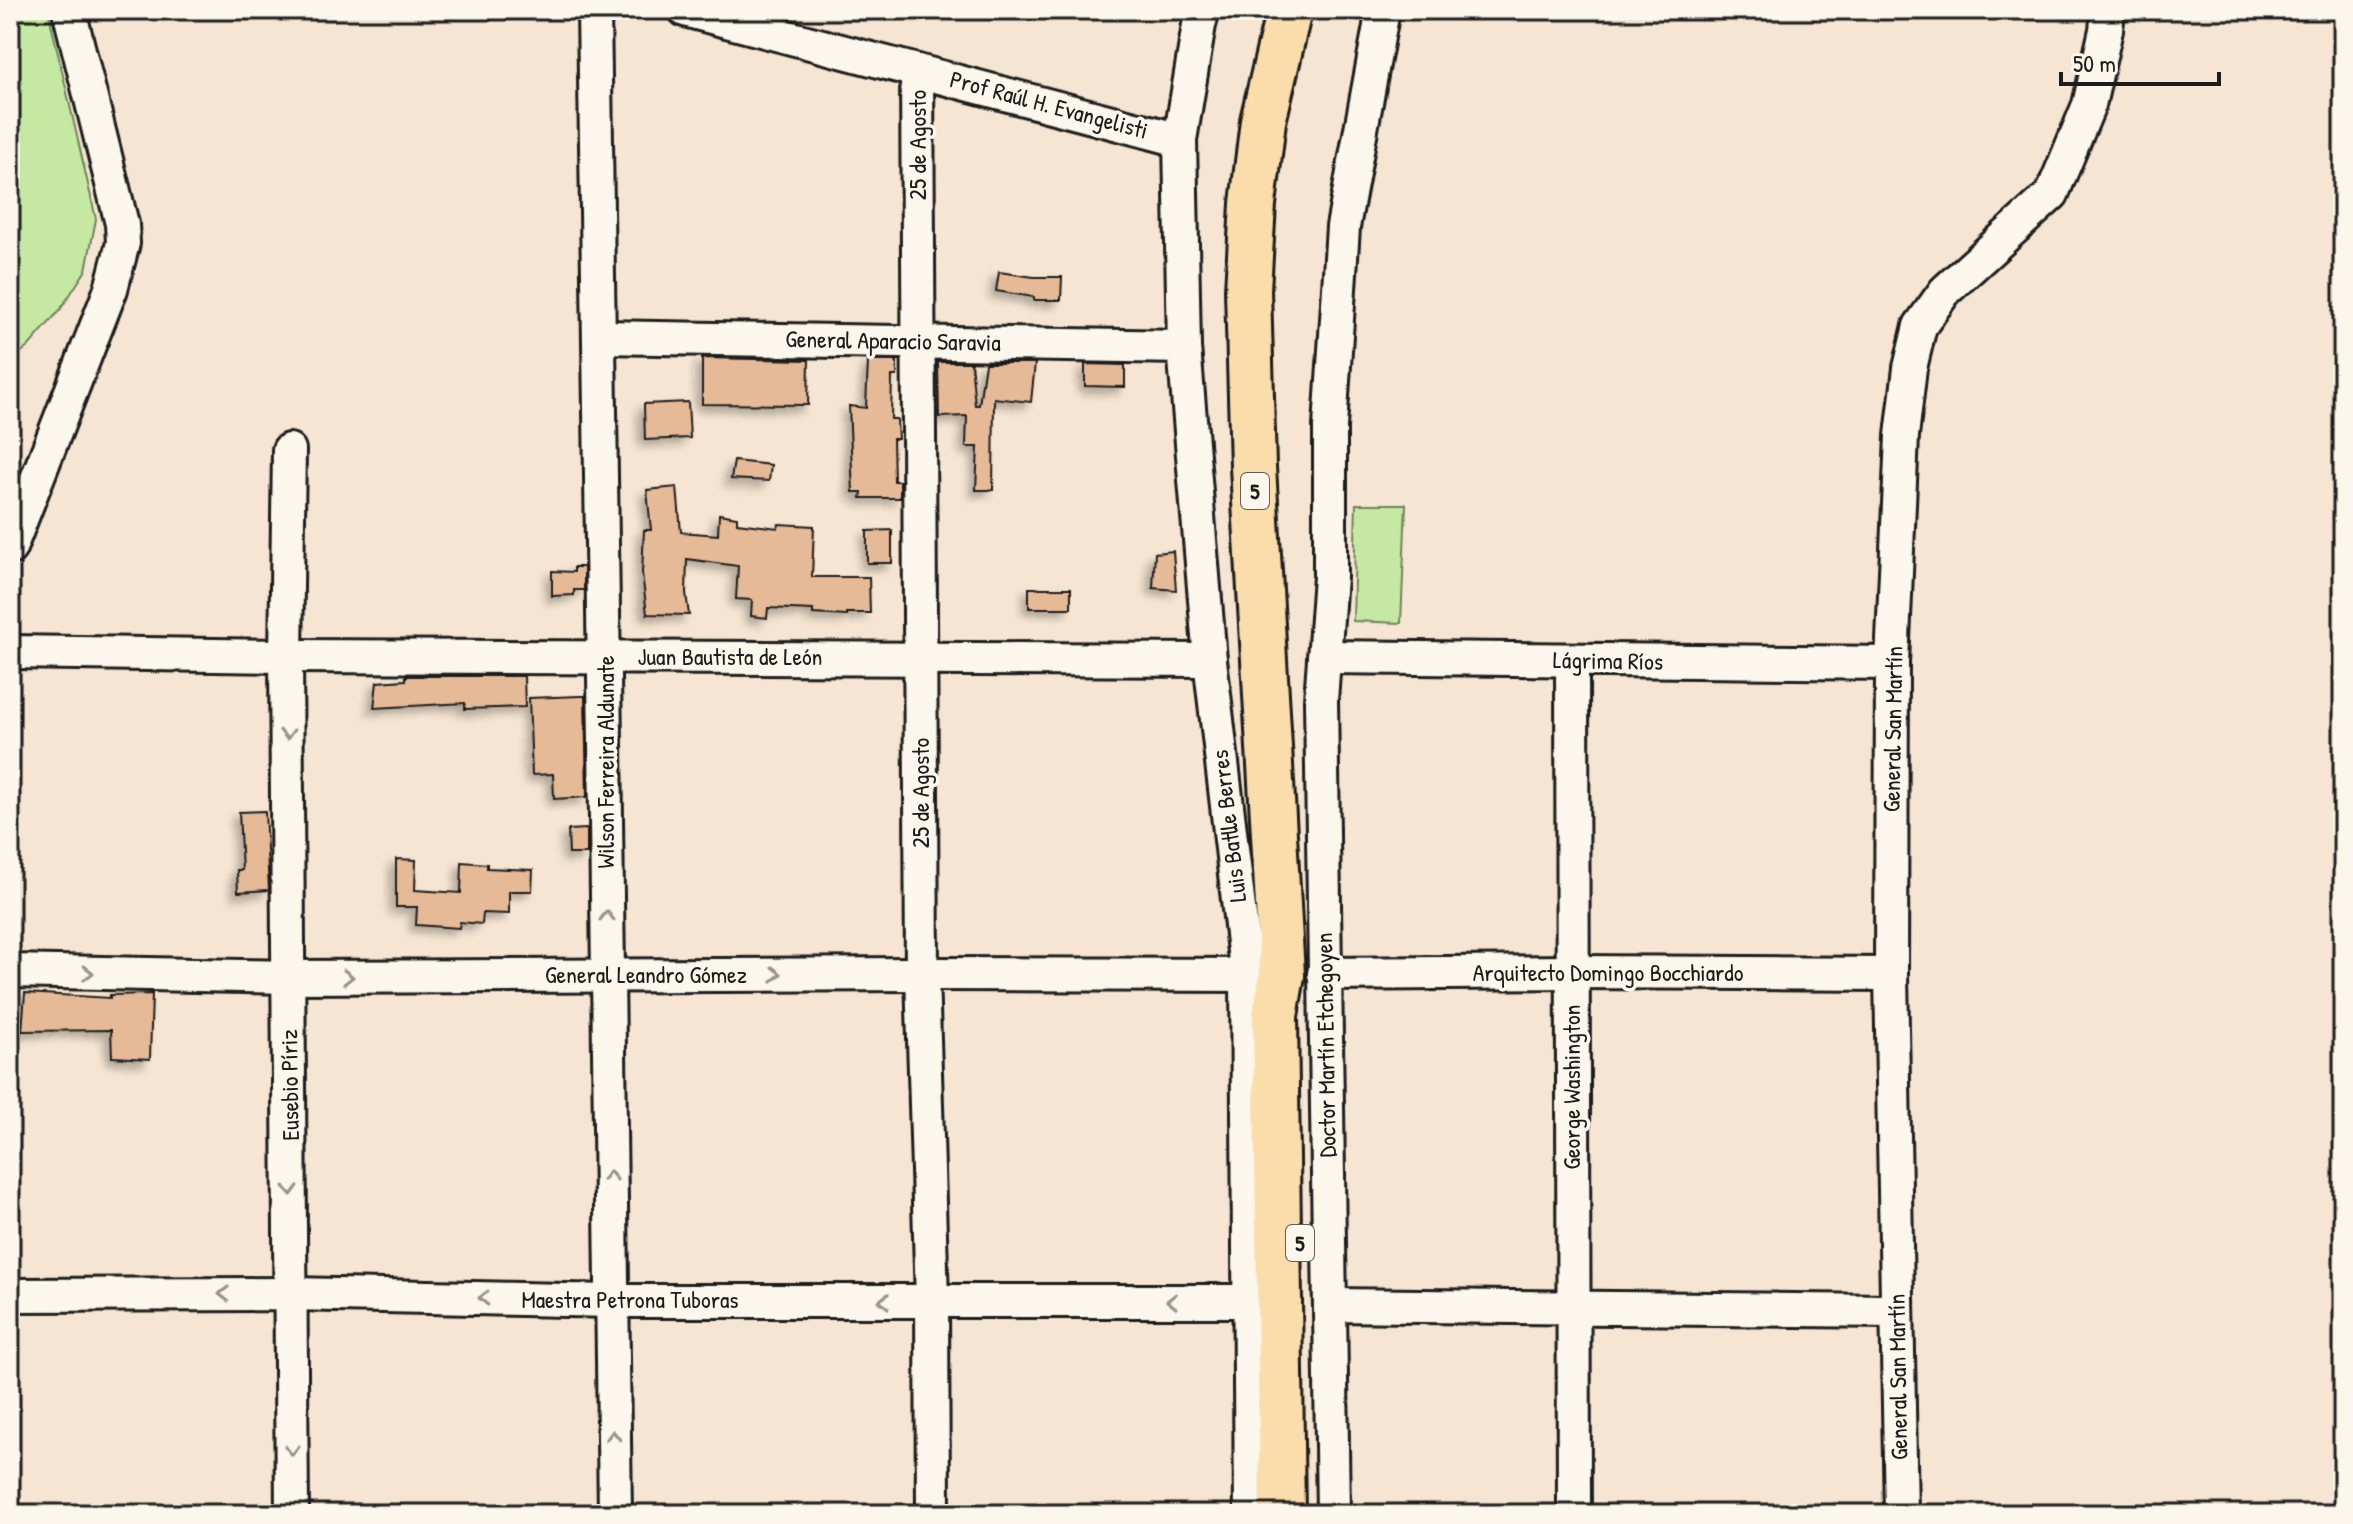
<svg xmlns="http://www.w3.org/2000/svg" width="2353" height="1524" font-family="'Patrick Hand',sans-serif">
  <defs>
    <filter id="shadow"><feDropShadow dx="-6" dy="6" stdDeviation="4" flood-color="#0004"/></filter>
  </defs>
  <rect width="100%" height="100%" fill="#f5e5d2"/>
  <filter id="ink" filterUnits="userSpaceOnUse"><feTurbulence type="fractalNoise" baseFrequency=".0125" numOctaves="2"/><feDisplacementMap in="SourceGraphic" scale="16" xChannelSelector="R" yChannelSelector="G"/><feConvolveMatrix kernelMatrix="1 2 1 2 8 2 1 2 1" color-interpolation-filters="sRGB"/></filter>
  <g filter="url(#ink)">
    <g fill="#c5e9a2" stroke="#70825f" stroke-width="2">
      <polygon points="10,10 48,10 96,219 86,270 60,310 28,347 10,360"/>
      <polygon points="1356,504 1406,504 1401,623 1353,621"/>
    </g>
    <g fill="#e6ba96" stroke="#1c1c1c" stroke-width="2" filter="url(#shadow)">
      <polygon points="999,272 1034,277 1062,277 1061,300 1034,300 1034,297 996,291"/>
      <polygon points="702,358 809,360 808,405 702,404"/>
      <polygon points="868,361 897,361 897,376 892,376 891,419 897,419 898,439 893,439 894,481 900,481 900,498 861,498 862,492 853,492 849,406 866,408"/>
      <polygon points="938,362 971,362 975,405 979,405 985,363 1035,363 1031,402 994,398 993,490 976,490 978,447 966,447 967,416 939,417"/>
      <polygon points="1085,364 1125,365 1125,387 1085,386"/>
      <polygon points="688,402 690,438 645,440 644,404"/>
      <polygon points="734,461 771,465 769,481 731,479"/>
      <polygon points="677,487 681,532 718,535 719,514 737,517 737,523 778,528 779,524 814,526 812,577 869,577 870,613 847,613 847,616 813,614 813,610 768,608 767,618 751,616 752,600 736,599 738,566 687,559 686,593 689,615 647,614 642,573 644,530 651,530 647,490"/>
      <polygon points="892,530 892,563 867,563 867,531"/>
      <polygon points="1173,551 1176,590 1153,588 1155,553"/>
      <polygon points="574,567 584,567 584,590 574,590 574,595 552,596 552,571 574,572"/>
      <rect x="1029" y="588" width="42" height="20"/>
      <polygon points="406,676 524,676 525,707 465,709 465,703 374,708 377,682 406,680"/>
      <polygon points="580,696 585,696 587,797 554,799 553,774 532,775 529,698"/>
      <polygon points="265,811 269,890 238,892 237,870 242,870 239,812"/>
      <polygon points="587,829 587,854 569,854 568,830"/>
      <polygon points="396,859 416,860 415,890 461,893 462,862 487,864 487,868 533,870 532,891 509,891 509,914 483,913 482,924 460,922 459,928 416,925 417,907 396,907"/>
      <polygon points="25,993 110,998 110,995 152,994 150,1059 112,1057 111,1030 22,1031"/>
    </g>
    <g fill="none" stroke-linecap="round" stroke-linejoin="round">
      <defs>
        <g id="minor">
          <path d="M594,10C604,511 607,1013 615,1514"/>
          <polyline points="685,10 1180,140"/>
          <polyline points="1203,10 1199,25 1180,140 1184,347 1210,660 1247,977 1251,1514"/>
          <polyline points="917,71 922,974 932,1301 933,1514"/>
          <polyline points="601,337 1184,347"/>
          <polyline points="289,450 286,656 292,1514"/>
          <polyline points="10,548 111,289 123,243 122,224 69,10"/>
          <polyline points="10,652 286,656 1210,660"/>
          <polyline points="1324,657 1892,663"/>
          <polyline points="1572,661 1574,1514"/>
          <polyline points="10,971 289,977 922,974 1267,975"/>
          <polyline points="1324,974 1572,972 1891,974"/>
          <polyline points="10,1295 292,1294 611,1301 1250,1301"/>
          <polyline points="1330,1305 1896,1311"/>
          <polyline points="1333,1514 1321,700 1330,577 1330,427 1343,227 1383,10"/>
          <polyline points="1901,1514 1891,974 1892,663 1902,436 1910,368 1920,326 1945,291 2052,194 2089,105 2106,30 2108,10"/>
        </g>
        <polyline id="highway" points="1282,1514 1275,1016 1282,975 1253,467 1248,290 1253,204 1263,121 1289,10"/>
      </defs>
      <use href="#minor" stroke="#1c1c1c" stroke-width="38"/>
      <use href="#highway" stroke="#1c1c1c" stroke-width="50"/>
      <use href="#minor" stroke="#fbf7ec" stroke-width="32"/>
      <use href="#highway" stroke="#fbddab" stroke-width="44"/>
    </g>
    <defs><path id="oneway-chevron" d="M-2-3.5L2.5 0L-2 3.5" fill="none" stroke-width="1.6" stroke-linecap="round" stroke-linejoin="round" transform="scale(2)"/></defs>
    <g stroke="#97948e">
      <use href="#oneway-chevron" transform="translate(287 734) rotate(89)"/>
      <use href="#oneway-chevron" transform="translate(607 916) rotate(-90)"/>
      <use href="#oneway-chevron" transform="translate(88 973) rotate(1)"/>
      <use href="#oneway-chevron" transform="translate(776 974)"/>
      <use href="#oneway-chevron" transform="translate(348 977)"/>
      <use href="#oneway-chevron" transform="translate(610 1176) rotate(-91)"/>
      <use href="#oneway-chevron" transform="translate(291 1190) rotate(89)"/>
      <use href="#oneway-chevron" transform="translate(224 1294) rotate(180)"/>
      <use href="#oneway-chevron" transform="translate(484 1298) rotate(-179)"/>
      <use href="#oneway-chevron" transform="translate(884 1301) rotate(-180)"/>
      <use href="#oneway-chevron" transform="translate(1172 1301) rotate(-180)"/>
      <use href="#oneway-chevron" transform="translate(613 1436) rotate(-91)"/>
      <use href="#oneway-chevron" transform="translate(292 1450) rotate(90)"/>
    </g>
  </g>
  <g text-anchor="middle" stroke-width="7" stroke-linejoin="round" paint-order="stroke">
    <g fill="#fbf7ec" stroke="#5f5e5a" stroke-width="2">
      <rect x="1241" y="473" width="28" height="36" rx="6"/>
      <rect x="1286" y="1225" width="28" height="36" rx="6"/>
    </g>
    <g font-size="22" font-weight="bold" fill="#1c1c1c">
      <text x="1255" y="499">5</text>
      <text x="1300" y="1251">5</text>
    </g>
    <g font-size="24" fill="#1c1c1c" stroke="#fbf7ec">
      <text transform="translate(1049 105) rotate(15)" y="8">Prof Raúl H. Evangelisti</text>
      <text transform="translate(918 145) rotate(-90)" y="8">25 de Agosto</text>
      <text transform="translate(893 341) rotate(1)" y="8">General Aparacio Saravia</text>
      <text x="730" y="665">Juan Bautista de León</text>
      <text transform="translate(1608 661) rotate(1)" y="8">Lágrima Ríos</text>
      <text transform="translate(1893 729) rotate(-89)" y="8">General San Martín</text>
      <text transform="translate(606 762) rotate(-90)" y="8">Wilson Ferreira Aldunate</text>
      <text transform="translate(921 793) rotate(-90)" y="8">25 de Agosto</text>
      <text transform="translate(1229 826) rotate(-97)" y="8">Luis Batlle Berres</text>
      <text x="1608" y="981">Arquitecto Domingo Bocchiardo</text>
      <text x="646" y="983">General Leandro Gómez</text>
      <text transform="translate(1326 1045) rotate(-91)" y="8">Doctor Martín Etchegoyen</text>
      <text transform="translate(290 1085) rotate(-91)" y="8">Eusebio Píriz</text>
      <text transform="translate(1572 1087) rotate(-90)" y="8">George Washington</text>
      <text x="630" y="1308">Maestra Petrona Tuboras</text>
      <text transform="translate(1898 1377) rotate(-91)" y="8">General San Martín</text>
    </g>
  </g>
  <rect width="2353" height="1524" fill="none" stroke="#fbf7ec" stroke-width="40"/>
  <rect x="20" y="20" width="2313" height="1484" fill="none" stroke="#1c1c1c" stroke-width="3" filter="url(#ink)"/>
  <path d="M2061 72v12h158v-12" fill="none" stroke="#1c1c1c" stroke-width="4"/>
  <text x="2073" y="72" font-size="24" fill="#1c1c1c" stroke="#fbf7ec" stroke-width="6" paint-order="stroke">50 m</text>
</svg>
